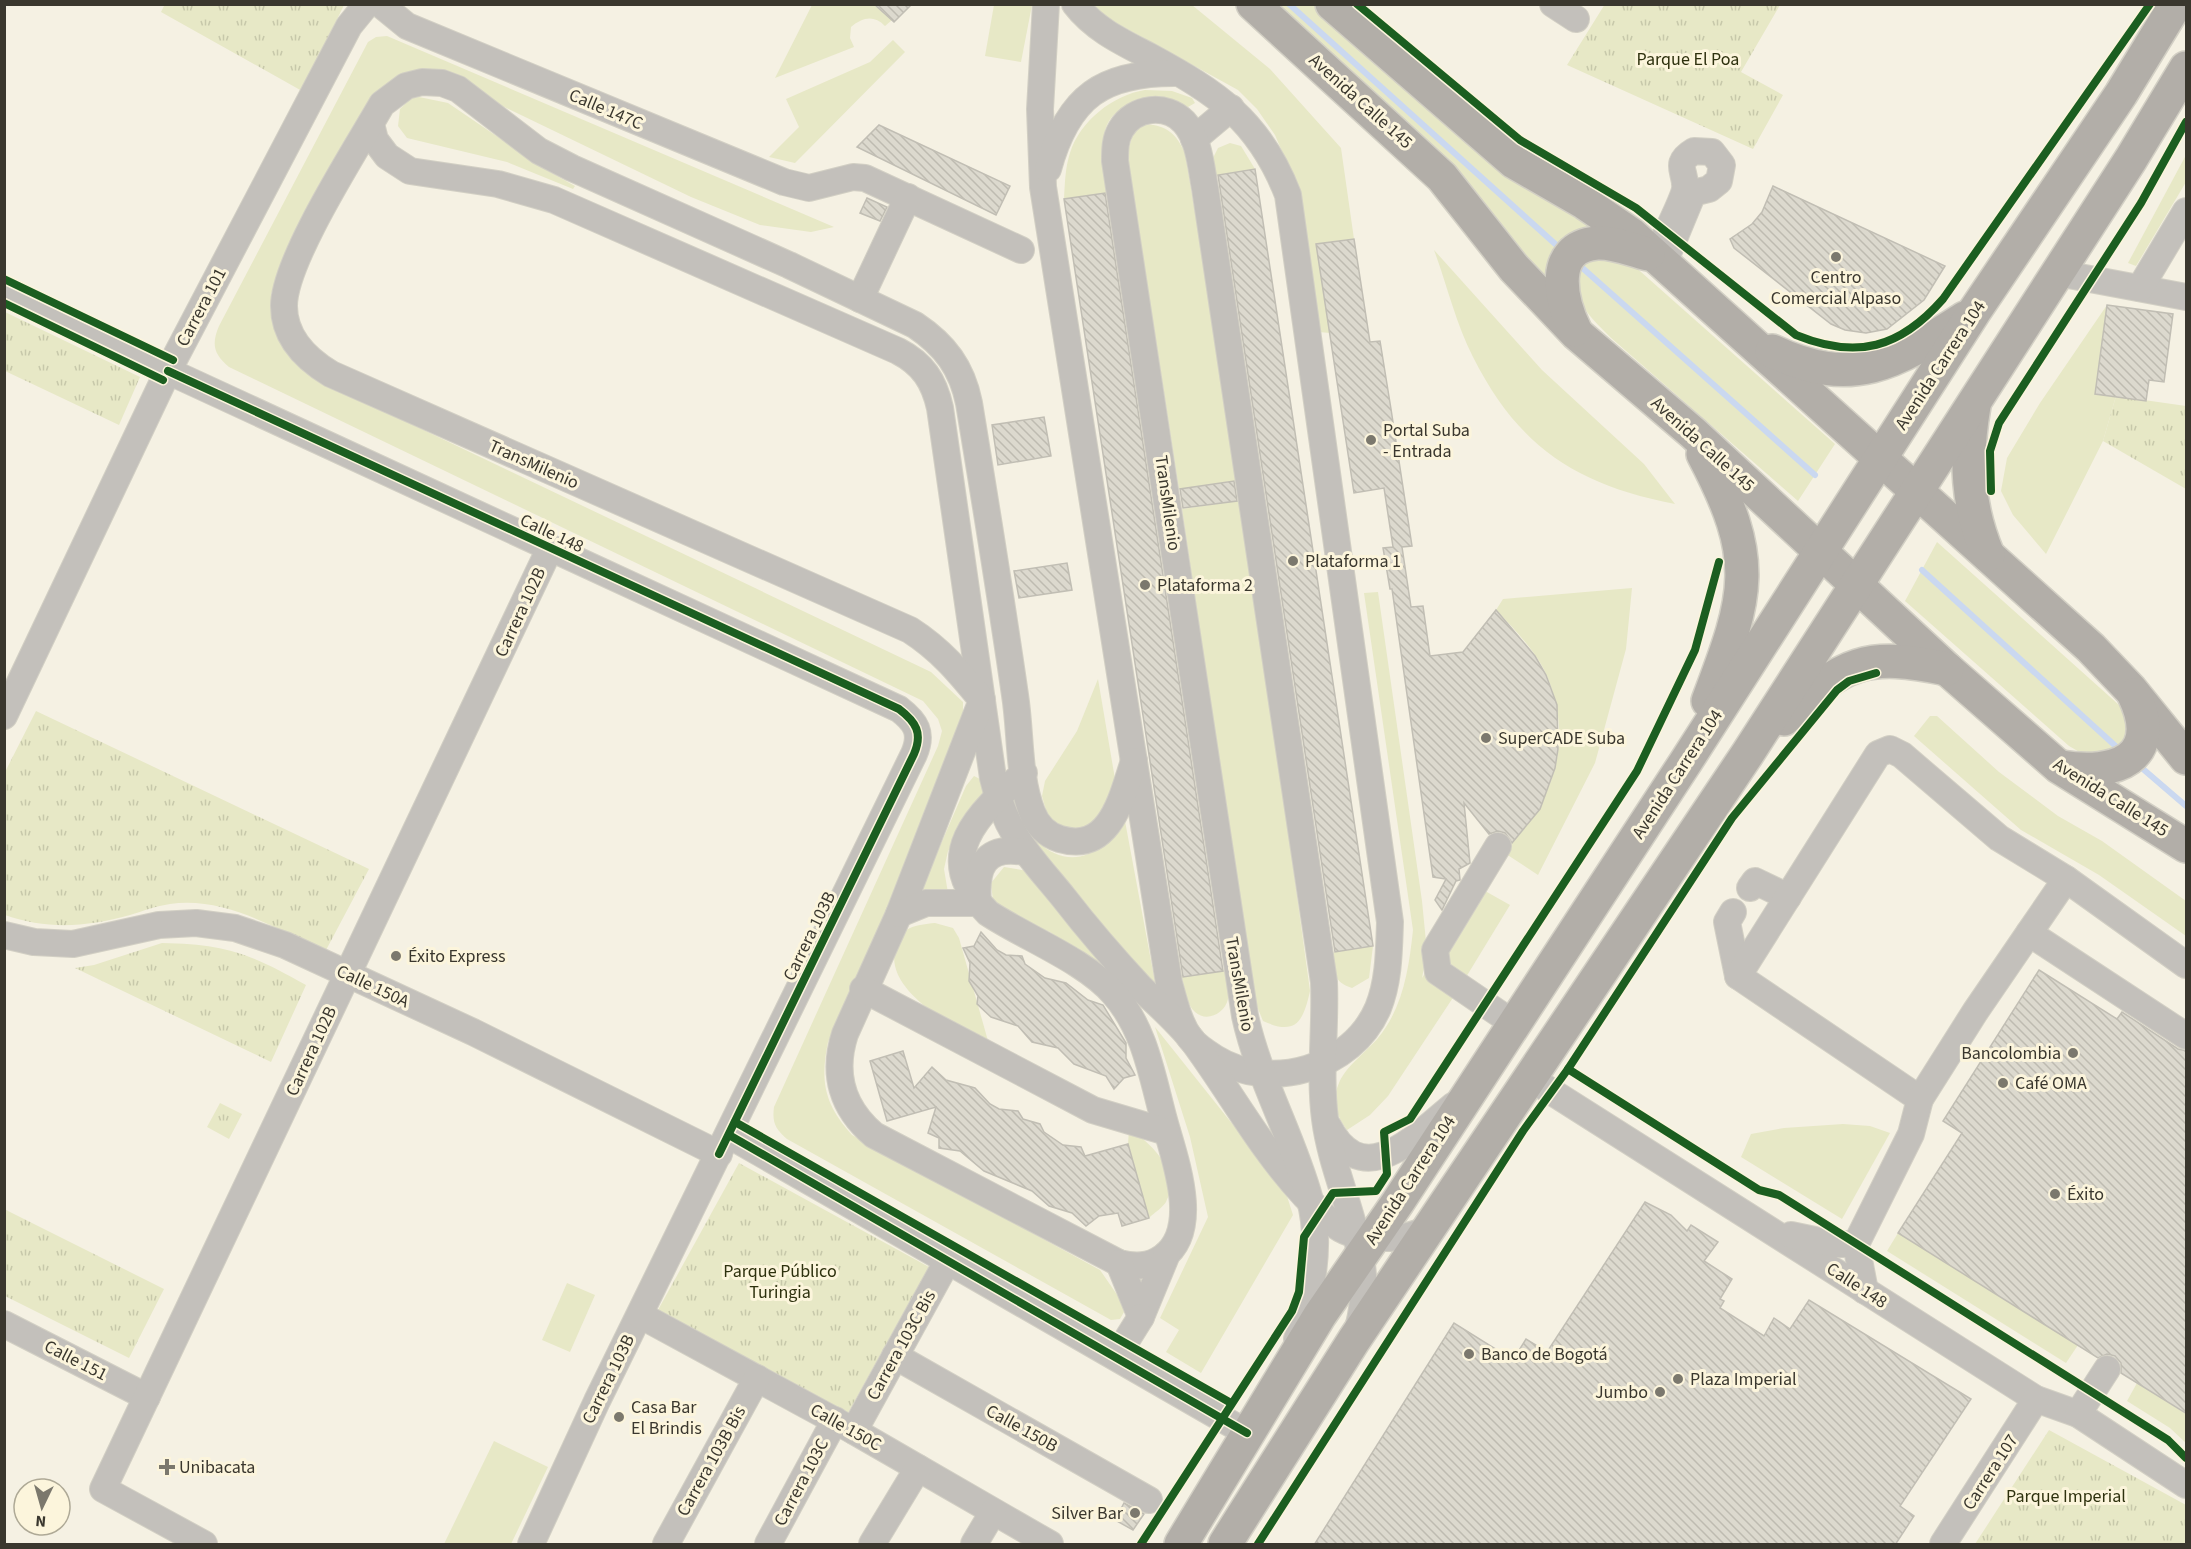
<svg xmlns="http://www.w3.org/2000/svg" width="2191" height="1549" font-family="'Source Sans 3',sans-serif">
  <defs>
    <pattern id="park-tufts" width="24" height="20" patternUnits="userSpaceOnUse" patternTransform="scale(1.5)"><rect width="24" height="20" fill="#e7e8c6"/><path d="M3 7l-1-3M5 7V3M7 7l1-3M15 17l-1-3M17 17v-4M19 17l1-3" fill="none" stroke="#c7c8aa"/></pattern>
    <pattern id="building-back-hatch" width="6" height="6" patternUnits="userSpaceOnUse" patternTransform="scale(1.5)"><rect width="6" height="6" fill="#dcd9ce"/><path d="M-1 5l2 2M0 0l6 6M5-1l2 2" fill="none" stroke="#bebbb1"/></pattern>
  </defs>
  <rect width="100%" height="100%" fill="#f5f1e3"/>
  <g fill="#e7e8c6">
    <path d="M812,5H874L892,20L885,26C874,15 863,17 851,27L850,38L854,47L775,78Z"/>
    <polygon points="994,5 1032,5 1021,62 985,56"/>
    <polygon points="1095,5 1192,5 1270,69 1341,148 1354,239 1317,244 1330,333 1319,332 1287,163 1275,135 1257,109 1238,90 1100,14"/>
    <polygon points="1269,5 1314,5 1507,173 1552,204 1598,230 1548,291 1525,254 1490,211"/>
    <path d="M387,36L834,227L811,232L760,225L691,197L440,76L412,72L290,251L271,294L278,340L306,370L344,392L931,672L963,702V719L955,763L828,1042C820,1081 824,1104 852,1135L1100,1270L1120,1299L1124,1312L1120,1319L1111,1320L787,1139C775,1129 772,1122 774,1107L938,746L942,731L938,719L923,701L229,367C214,354 211,345 219,326L368,42L376,37Z"/>
    <polygon points="893,40 905,52 795,163 769,157 799,127 786,99 870,62"/>
    <path d="M1145,90L1172,91L1192,98L1195,103L1188,107C1108,95 1094,115 1107,193L1064,199C1065,183 1065,168 1070,153C1080,121 1113,95 1145,90Z"/>
    <polygon points="419,97 448,103 548,171 575,186 573,189 507,162 407,138 398,126 400,109 411,98"/>
    <path d="M1146,124C1168,126 1176,134 1185,153L1240,480L1179,489L1127,154L1134,131Z"/>
    <polygon points="1230,143 1241,146 1255,169 1213,176 1213,158 1218,148"/>
    <polygon points="2186,155 2186,182 2136,266 2128,263"/>
    <path d="M1434,250L1542,370L1644,464L1675,504C1577,485 1519,448 1473,357C1456,324 1447,285 1434,250Z"/>
    <path d="M1600,256L1632,264L1835,444L1798,501L1610,337C1586,312 1579,309 1577,273L1583,265Z"/>
    <polygon points="2107,305 2095,393 2116,396 2103,441 2046,554 2013,515 2001,491 2007,458 2040,403"/>
    <path d="M1243,500L1310,991C1303,1022 1296,1036 1263,1021L1254,999L1182,509Z"/>
    <path d="M1937,542L2119,705C2136,729 2129,733 2114,754H2083L2069,746L1905,601Z"/>
    <path d="M1632,588L1626,649L1595,763L1538,875L1503,852C1553,804 1575,742 1547,676C1536,651 1515,630 1496,610L1503,599Z"/>
    <path d="M1378,592L1422,901L1427,952L1422,978L1478,887L1510,905L1460,987L1388,1096L1370,1115L1347,1130C1336,1115 1331,1101 1339,1083C1346,1066 1366,1052 1378,1038C1403,1008 1409,968 1413,930L1364,593Z"/>
    <polygon points="1098,679 1115,779 1111,802 1092,830 1062,830 1047,814 1042,796 1045,781 1077,731"/>
    <polygon points="1930,716 1937,716 1999,772 2058,816 2102,841 2186,901 2186,936 2099,875 2021,830 1914,736"/>
    <polygon points="974,776 980,779 988,795 948,851 944,869 948,893 918,897 966,786"/>
    <path d="M1013,800C1026,840 1063,877 1104,845C1113,837 1121,833 1125,821L1157,993L1039,851L1008,801Z"/>
    <polygon points="1004,867 1028,871 1122,986 1093,961 1050,932 1005,913 993,901 991,883"/>
    <path d="M935,923L953,928L959,938L990,1048C959,1028 881,992 896,946C902,926 916,925 935,923Z"/>
    <path d="M1373,946L1369,978L1352,988C1333,982 1333,970 1330,953Z"/>
    <path d="M1226,970C1226,979 1230,991 1228,999C1225,1013 1207,1023 1195,1012C1186,1004 1185,989 1182,977Z"/>
    <polygon points="1155,1027 1285,1190 1293,1215 1201,1373 1166,1352 1179,1330 1160,1318 1208,1217 1190,1137"/>
    <polygon points="1843,1124 1870,1126 1890,1133 1842,1219 1741,1157 1751,1134 1784,1128"/>
    <path d="M1129,1130C1151,1141 1182,1174 1166,1202C1162,1208 1154,1213 1149,1218L1128,1144Z"/>
    <polygon points="1898,1233 2078,1345 2066,1363 1887,1251"/>
    <polygon points="567,1283 595,1295 570,1352 542,1340"/>
    <polygon points="2137,1383 2186,1414 2186,1443 2170,1428 2127,1401"/>
    <polygon points="494,1441 548,1467 511,1544 444,1544"/>
  </g>
  <g fill="url(#park-tufts)">
    <polygon points="165,4 344,5 302,91 161,12"/>
    <polygon points="1605,4 1780,5 1741,72 1783,95 1753,149 1567,65"/>
    <polygon points="5,312 140,377 119,425 5,371"/>
    <polygon points="2116,396 2186,406 2186,489 2103,441"/>
    <path d="M36,711L369,869L325,952C278,929 224,896 170,904C156,906 143,911 130,915C87,927 47,930 5,915L4,774Z"/>
    <path d="M162,943C226,944 251,954 306,985L271,1062L75,968L94,965Z"/>
    <polygon points="220,1103 242,1114 229,1139 207,1127"/>
    <polygon points="739,1163 929,1267 848,1413 658,1310"/>
    <polygon points="4,1209 164,1289 129,1358 5,1296"/>
    <polygon points="2049,1430 2186,1505 2186,1544 1975,1544"/>
  </g>
  <g fill="none" stroke-linecap="round" stroke-linejoin="round">
    <g stroke="#cad8f0" stroke-width="6">
      <polyline points="1289,4 1563,251"/>
      <polyline points="1578,264 1815,475"/>
      <polyline points="1922,570 2121,751"/>
      <polyline points="2136,763 2186,806"/>
    </g>
  </g>
  <g fill="url(#building-back-hatch)" stroke="#c1beb4" stroke-width="1.5">
    <polygon points="874,4 912,4 894,22"/>
    <polygon points="879,125 1010,186 996,215 857,147"/>
    <polygon points="1255,169 1373,946 1335,952 1218,175"/>
    <polygon points="1773,186 1945,266 1924,300 1887,329 1866,333 1845,330 1831,324 1734,248 1730,239 1752,224 1762,212"/>
    <polygon points="1105,193 1223,971 1183,977 1064,199"/>
    <polygon points="867,198 887,207 880,221 860,213"/>
    <polygon points="1354,239 1370,342 1380,341 1391,409 1412,546 1402,547 1411,607 1423,606 1430,656 1463,652 1496,610 1535,656 1546,675 1557,705 1558,749 1555,768 1540,809 1512,843 1505,833 1498,831 1489,834 1464,803 1470,863 1459,869 1460,880 1456,881 1442,910 1435,900 1446,879 1433,877 1392,589 1390,589 1383,548 1393,547 1384,488 1354,493 1316,244"/>
    <polygon points="2107,305 2173,314 2164,382 2149,380 2146,401 2095,394"/>
    <polygon points="1044,417 1051,456 998,465 992,425"/>
    <polygon points="1234,481 1237,501 1183,508 1180,489"/>
    <polygon points="1067,563 1072,590 1019,598 1014,571"/>
    <polygon points="981,932 997,950 1006,955 1022,956 1025,964 1045,978 1066,983 1088,1000 1103,1005 1126,1043 1126,1058 1135,1075 1124,1078 1114,1089 1106,1076 1074,1064 1058,1048 1032,1042 1018,1026 991,1017 977,1004 978,996 969,981 970,963 963,948 974,946"/>
    <polygon points="2039,970 2117,1019 2122,1012 2178,1049 2187,1051 2187,1414 2121,1373 2121,1363 2115,1356 2107,1354 2098,1358 1898,1233 1962,1133 1943,1121"/>
    <polygon points="903,1051 914,1088 932,1067 946,1080 975,1088 990,1104 999,1109 1018,1111 1023,1119 1040,1124 1044,1132 1063,1145 1081,1147 1085,1156 1128,1144 1149,1218 1122,1226 1118,1213 1099,1216 1086,1226 1072,1213 1049,1206 1032,1191 984,1171 960,1151 939,1148 939,1138 928,1133 936,1107 887,1121 870,1061"/>
    <polygon points="1645,1202 1671,1215 1687,1231 1691,1225 1718,1242 1704,1261 1732,1279 1720,1299 1724,1301 1720,1308 1764,1336 1774,1318 1790,1329 1809,1300 1971,1399 1900,1506 1914,1516 1895,1545 1314,1545 1454,1323 1513,1360 1526,1339 1547,1352"/>
    <polygon points="1124,1503 1144,1514 1133,1530 1115,1520"/>
  </g>
  <g fill="none" stroke-linecap="round" stroke-linejoin="round">
    <defs>
      <g id="minor">
        <polyline points="380,4 407,26 784,182 809,188 853,177 865,178 1021,250"/>
        <path d="M1046,4L1040,109L1043,187L1169,983C1174,1001 1179,1023 1190,1038C1196,1046 1207,1053 1215,1058C1270,1092 1352,1069 1378,1008C1389,981 1389,951 1390,922L1288,195C1259,120 1217,93 1149,56C1122,42 1094,29 1075,4"/>
        <polyline points="1553,4 1576,19"/>
        <path d="M371,124L375,140L387,156L410,171L498,184L554,200L898,351C923,364 934,381 940,408L993,778C1006,835 1029,855 1064,898C1088,929 1114,959 1141,988C1158,1005 1177,1021 1192,1040C1230,1091 1260,1148 1304,1195C1315,1206 1327,1221 1341,1229C1363,1241 1408,1242 1429,1227"/>
        <polyline points="1194,139 1231,108"/>
        <path d="M1048,169C1068,96 1103,72 1178,73"/>
        <path d="M1656,256C1662,241 1683,201 1685,189C1687,172 1672,164 1694,151L1712,152L1722,165L1719,181L1709,189L1693,193L1664,263"/>
        <polyline points="2058,273 2186,297"/>
        <polyline points="2140,288 2186,211"/>
        <path d="M4,291L168,371L899,709C916,722 923,733 914,754L597,1401L531,1544"/>
        <polyline points="860,299 908,197"/>
        <polyline points="4,716 168,371 349,26 367,4"/>
        <path d="M1024,773C978,814 931,856 988,913C1024,937 1086,961 1114,994C1145,1029 1152,1076 1164,1120C1174,1157 1202,1229 1163,1257C1149,1267 1135,1267 1119,1263L874,1135C842,1108 832,1074 845,1034L899,914L982,700C959,672 941,650 910,630L331,374C306,359 284,338 284,306C284,260 357,148 382,104L406,86L422,82L442,83L458,89L539,151L572,168L789,265L915,325C945,345 962,368 969,403C985,500 1001,597 1015,695C1021,733 1018,776 1032,812C1037,825 1047,835 1060,839C1111,854 1122,796 1134,761"/>
        <polyline points="1498,846 1435,950 1438,972 1513,1023"/>
        <polyline points="1750,888 1755,881 1788,897"/>
        <polyline points="1733,912 1727,922 1738,976"/>
        <path d="M899,914L926,903H978C975,868 984,845 1024,852"/>
        <polyline points="2029,933 2066,879"/>
        <polyline points="4,935 34,942 73,944 159,925 196,923 235,928 285,945 473,1032 719,1154"/>
        <polyline points="2186,965 2066,879 1999,838 1902,755 1890,749 1878,754 1738,976 1920,1099 1975,1012 2029,933 2186,1036"/>
        <polyline points="863,989 1093,1110 1167,1132"/>
        <polyline points="1530,1078 2036,1399 2078,1414 2186,1485"/>
        <path d="M1328,1126C1363,1194 1416,1136 1454,1105"/>
        <polyline points="729,1135 1247,1433"/>
        <polyline points="1791,1235 1834,1244 1856,1244"/>
        <polyline points="1119,1263 1141,1317 1167,1254"/>
        <polyline points="1865,1291 1856,1244 1911,1134 1920,1099"/>
        <polyline points="640,1315 854,1431 1050,1544"/>
        <polyline points="4,1324 147,1397"/>
        <path d="M1297,1339C1311,1297 1322,1245 1310,1200C1293,1137 1259,1080 1245,1016L1115,161C1115,150 1115,139 1121,129C1134,107 1166,103 1184,122C1199,138 1201,167 1205,188L1324,982C1326,1028 1319,1073 1325,1119C1334,1190 1379,1255 1358,1328"/>
        <polyline points="895,1356 1149,1500"/>
        <polyline points="1116,1357 1141,1317"/>
        <polyline points="2078,1414 2107,1369"/>
        <polyline points="854,1431 948,1260"/>
        <polyline points="204,1544 103,1489 550,548"/>
        <polyline points="666,1544 757,1378"/>
        <polyline points="768,1544 835,1420"/>
        <polyline points="872,1544 918,1468"/>
        <polyline points="974,1544 993,1512"/>
        <polyline points="1943,1544 2036,1399"/>
      </g>
      <g id="major">
        <polyline points="1253,4 1442,177 1514,268 1577,334 1693,433 1947,669 2059,767 2186,846"/>
        <polyline points="1332,4 1514,162 1585,203 1632,235 2091,648 2131,690 2186,758"/>
        <path d="M1575,330C1561,301 1548,247 1597,243C1614,242 1631,250 1648,254"/>
        <path d="M1772,351C1854,390 1896,362 1965,318"/>
        <path d="M1974,406C1965,458 1967,506 1988,555"/>
        <path d="M1703,454C1759,560 1749,593 1708,701"/>
        <path d="M1784,719C1843,661 1867,652 1947,669"/>
        <path d="M2061,767C2115,776 2164,759 2134,695"/>
        <polyline points="1181,1544 1320,1315 1398,1202 1685,763 1974,312 2121,94 2176,4"/>
        <polyline points="1225,1544 1354,1340 1748,753 2131,159 2186,68"/>
      </g>
    </defs>
    <use href="#minor" stroke="#d2cfc4" stroke-width="28"/>
    <use href="#major" stroke="#d2cfc4" stroke-width="36"/>
    <use href="#minor" stroke="#c3c0bb" stroke-width="26"/>
    <use href="#major" stroke="#b2aea8" stroke-width="33"/>
    <defs>
      <g id="cycleway">
        <path d="M1357,4L1520,140L1636,208L1796,335C1857,360 1900,348 1943,299L2150,4"/>
        <polyline points="4,279 173,360"/>
        <polyline points="4,303 163,380"/>
        <path d="M168,371L899,709C916,722 923,733 914,754L719,1154"/>
        <polyline points="1991,491 1990,451 1999,423 2141,203 2186,122"/>
        <polyline points="1568,1069 1759,1190 1779,1195 2168,1440 2186,1458"/>
        <polyline points="735,1122 1231,1403"/>
        <polyline points="729,1135 1247,1433"/>
        <polyline points="1141,1544 1292,1311 1299,1292 1304,1237 1333,1193 1376,1191 1387,1174 1384,1132 1410,1119 1637,771 1695,650 1719,562"/>
        <polyline points="1258,1544 1523,1131 1568,1069 1732,818 1837,690 1849,681 1876,673"/>
      </g>
    </defs>
    <use href="#cycleway" stroke="#fcf5dc" stroke-width="11"/>
    <use href="#cycleway" stroke="#1b5e20" stroke-width="8"/>
  </g>
  <g fill="#7b786d" stroke="#fcf5dc" stroke-width="2">
    <circle cx="1836" cy="257" r="6"/>
    <circle cx="1371" cy="440" r="6"/>
    <circle cx="1293" cy="561" r="6"/>
    <circle cx="1145" cy="585" r="6"/>
    <circle cx="1486" cy="738" r="6"/>
    <circle cx="396" cy="956" r="6"/>
    <circle cx="2073" cy="1053" r="6"/>
    <circle cx="2003" cy="1083" r="6"/>
    <circle cx="2055" cy="1194" r="6"/>
    <circle cx="1469" cy="1354" r="6"/>
    <circle cx="1678" cy="1379" r="6"/>
    <circle cx="1660" cy="1392" r="6"/>
    <circle cx="619" cy="1417" r="6"/>
    <path d="M164 1458h6v6h6v6h-6v6h-6v-6h-6v-6h6z"/>
    <circle cx="1135" cy="1513" r="6"/>
  </g>
  <g text-anchor="middle" stroke-width="6" stroke-linejoin="round" paint-order="stroke">
    <g font-size="18" fill="#2e310e" stroke="#fcf5dc">
      <text x="1688" y="65">Parque El Poa</text>
      <text x="780" y="1277">Parque Público<tspan x="780" dy="21">Turingia</tspan></text>
      <text x="2066" y="1502">Parque Imperial</text>
    </g>
    <g font-size="18" fill="#3a372e" stroke="#fcf5dc">
      <text transform="translate(1361 101) rotate(42)" y="6">Avenida Calle 145</text>
      <text transform="translate(606 109) rotate(23)" y="6">Calle 147C</text>
      <text transform="translate(201 307) rotate(-62)" y="6">Carrera 101</text>
      <text transform="translate(1940 365) rotate(-57)" y="6">Avenida Carrera 104</text>
      <text transform="translate(1703 444) rotate(42)" y="6">Avenida Calle 145</text>
      <text transform="translate(534 464) rotate(24)" y="6">TransMilenio</text>
      <text transform="translate(1168 503) rotate(82)" y="6">TransMilenio</text>
      <text transform="translate(552 533) rotate(25)" y="6">Calle 148</text>
      <text transform="translate(520 612) rotate(-65)" y="6">Carrera 102B</text>
      <text transform="translate(1677 774) rotate(-57)" y="6">Avenida Carrera 104</text>
      <text transform="translate(2111 797) rotate(32)" y="6">Avenida Calle 145</text>
      <text transform="translate(809 936) rotate(-64)" y="6">Carrera 103B</text>
      <text transform="translate(1240 984) rotate(80)" y="6">TransMilenio</text>
      <text transform="translate(373 986) rotate(25)" y="6">Calle 150A</text>
      <text transform="translate(311 1051) rotate(-65)" y="6">Carrera 102B</text>
      <text transform="translate(1410 1180) rotate(-57)" y="6">Avenida Carrera 104</text>
      <text transform="translate(1857 1285) rotate(33)" y="6">Calle 148</text>
      <text transform="translate(901 1345) rotate(-61)" y="6">Carrera 103C Bis</text>
      <text transform="translate(76 1360) rotate(27)" y="6">Calle 151</text>
      <text transform="translate(608 1379) rotate(-64)" y="6">Carrera 103B</text>
      <text transform="translate(846 1427) rotate(29)" y="6">Calle 150C</text>
      <text transform="translate(1022 1428) rotate(29)" y="6">Calle 150B</text>
      <text transform="translate(711 1461) rotate(-61)" y="6">Carrera 103B Bis</text>
      <text transform="translate(1990 1472) rotate(-57)" y="6">Carrera 107</text>
      <text transform="translate(801 1482) rotate(-62)" y="6">Carrera 103C</text>
    </g>
    <g font-size="18" fill="#3a372e" stroke="#fcf5dc" text-anchor="start">
      <text x="1836" y="283" text-anchor="middle">Centro<tspan x="1836" dy="21">Comercial Alpaso</tspan></text>
      <text x="1383" y="436">Portal Suba<tspan x="1383" dy="21">- Entrada</tspan></text>
      <text x="1305" y="567">Plataforma 1</text>
      <text x="1157" y="591">Plataforma 2</text>
      <text x="1498" y="744">SuperCADE Suba</text>
      <text x="408" y="962">Éxito Express</text>
      <text x="2061" y="1059" text-anchor="end">Bancolombia</text>
      <text x="2015" y="1089">Café OMA</text>
      <text x="2067" y="1200">Éxito</text>
      <text x="1481" y="1360">Banco de Bogotá</text>
      <text x="1690" y="1385">Plaza Imperial</text>
      <text x="1648" y="1398" text-anchor="end">Jumbo</text>
      <text x="631" y="1413">Casa Bar<tspan x="631" dy="21">El Brindis</tspan></text>
      <text x="179" y="1473">Unibacata</text>
      <text x="1123" y="1519" text-anchor="end">Silver Bar</text>
    </g>
  </g>
  <rect width="2191" height="1549" fill="none" stroke="#3a372e" stroke-width="12"/>
  <g transform="translate(42 1507) rotate(185)"><circle r="28" fill="#fcf5dc" stroke="#aea996" stroke-width="1.5"/>
  <path d="M0-4.5L10 22L0 15L-10 22Z" fill="#7b786d"/>
  <text y="-9" font-size="16" font-weight="bold" text-anchor="middle" fill="#3a372e">N</text>
  </g>
</svg>
